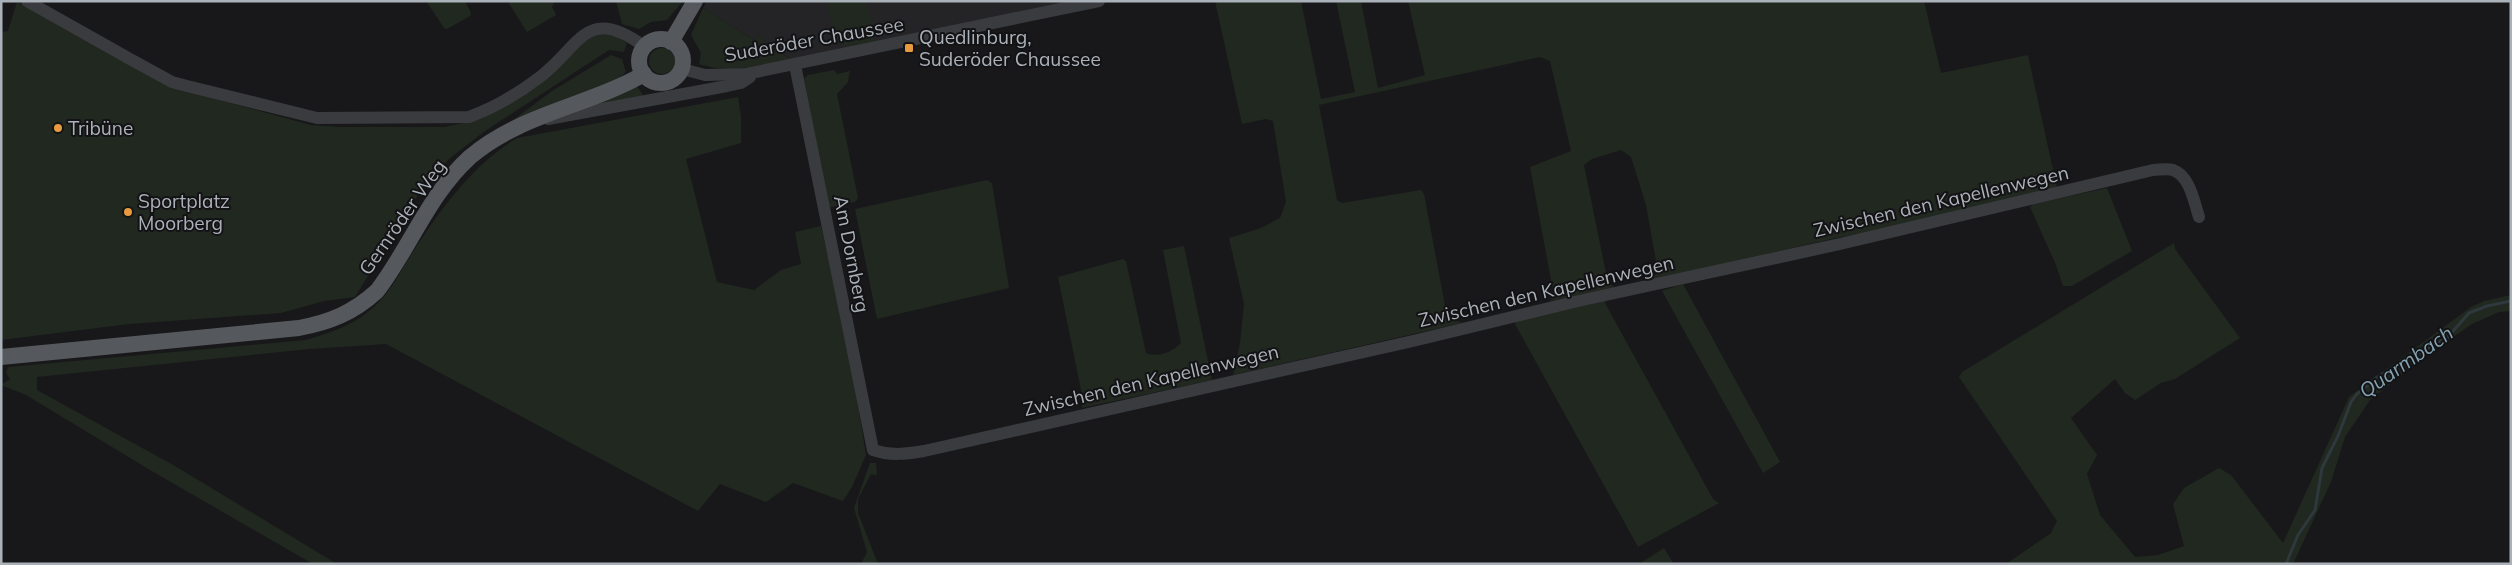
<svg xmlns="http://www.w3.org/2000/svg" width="2512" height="565" font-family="Mulish,sans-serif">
  <rect width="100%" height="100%" fill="#18181a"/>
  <polygon fill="#242427" points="707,1 1082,1 790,59 757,35 754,40 703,8"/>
  <g fill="#202820">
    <polygon points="426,1 465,1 471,13 470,16 447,29 444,28"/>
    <polygon points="555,1 552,7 556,15 527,32 508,2"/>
    <polygon points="616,1 683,1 667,20 651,22 639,29 622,24"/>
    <polygon points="826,1 867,1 875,42 846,46 837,42"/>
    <polygon points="1215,1 1301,1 1321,99 1355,92 1336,1 1361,1 1378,88 1425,75 1408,1 1924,1 1941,73 2028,55 2057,188 1951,217 1836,238 1649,281 1658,272 1646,205 1631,157 1621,150 1592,159 1584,165 1608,283 1614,287 1550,301 1554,296 1530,167 1571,151 1550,61 1540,57 1319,105 1337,200 1342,203 1421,190 1424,194 1447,316 1462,323 1233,375 1240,343 1244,304 1229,238 1261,228 1280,218 1286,202 1273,121 1266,119 1242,124"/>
    <polygon points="17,2 179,89 311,125 340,127 444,127 478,120 515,99 575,48 597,34 616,36 627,43 624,52 609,50 485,131 449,159 419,193 355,297 324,301 281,313 129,324 1,340 1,32 8,31"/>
    <path d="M703,8L754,40L757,35L790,59C760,65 729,74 699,64L701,53L691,35Z"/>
    <circle cx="662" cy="61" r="13"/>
    <polygon points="611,55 622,59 626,72 616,80 501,129 552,91"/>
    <polygon points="834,70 837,74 850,71 848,82 837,94 858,198 855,202 828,208 804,78 808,75"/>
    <polygon points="637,86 644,97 571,110"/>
    <path d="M738,97L741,116V143L686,159L717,282L754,290L781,270L801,264L795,232L821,226L850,355L866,455L852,487L843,501L793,483L766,502L720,484L698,511L386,344L309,349L37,377V390L175,466L337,564H313L150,470L26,395L1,385L10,379L6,373L8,367L306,340C329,333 349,327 368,312C387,298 399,274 411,255C441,209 470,167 517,138Z"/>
    <polygon points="987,180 992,183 1009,288 877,319 855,209"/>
    <polygon points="2107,188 2132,251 2072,286 2063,286 2056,265 2030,207 2033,204"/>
    <polygon points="2174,243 2175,249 2240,338 2175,379 2161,383 2135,400 2125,393 2115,379 2071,418 2097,455 2087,474 2100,515 2135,557 2158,555 2184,546 2173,504 2184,488 2219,468 2231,475 2283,543 2349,397 2471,307 2484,301 2511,295 2511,311 2499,312 2472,324 2423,358 2370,400 2345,437 2331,482 2293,564 2006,564 2051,533 2057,521 1959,377 1962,372"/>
    <path d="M1184,246L1212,380L1082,408V395L1058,277L1123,259L1126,261L1146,353C1158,358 1172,352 1181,343L1163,250Z"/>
    <polygon points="1683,284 1780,462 1763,473 1662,291"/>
    <polygon points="1608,298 1605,303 1713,499 1719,503 1638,547 1515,324 1517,320"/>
    <polygon points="870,463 876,463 877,475 871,474 858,499 858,513 878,564 861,564 867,552 854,508"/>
    <polygon points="1664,548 1674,564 1639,564"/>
  </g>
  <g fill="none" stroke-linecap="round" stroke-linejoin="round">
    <polyline stroke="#2e383d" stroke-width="3" points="2286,564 2298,535 2315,510 2322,468 2338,436 2351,402 2356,395 2376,378 2401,362 2447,338 2469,313 2487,306 2511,301"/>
    <g stroke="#393b3e" stroke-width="12">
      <path d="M27,1L130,59L172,82L187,86L317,118L469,117C494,108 519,93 540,77C580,47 586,3 645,47"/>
      <path d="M795,65L873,450C891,456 906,454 924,451L1413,341L1578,301L1840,244L2153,170C2159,170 2167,168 2173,170C2190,176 2194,202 2199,217"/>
      <polyline points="682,69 705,75 746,74 1099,1"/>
      <polyline points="548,119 727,86 741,83 750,77"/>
    </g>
    <g stroke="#55585d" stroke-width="16">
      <circle cx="661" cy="61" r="22"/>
      <polyline points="671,42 695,1"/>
      <path d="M1,357L299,328C330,322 353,313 377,291C410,248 429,194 470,157C520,114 588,106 644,74"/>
    </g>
  </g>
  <g fill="#e89a41" stroke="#131315" stroke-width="2">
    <rect x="904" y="43" width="10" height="10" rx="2.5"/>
    <circle cx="58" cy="128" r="5"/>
    <circle cx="128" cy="212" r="5"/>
  </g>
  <g text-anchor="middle" stroke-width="4" stroke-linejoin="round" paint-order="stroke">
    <g font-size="19" fill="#abb1b9" stroke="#131315" text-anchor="start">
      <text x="919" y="44">Quedlinburg,<tspan x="919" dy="22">Suderöder Chaussee</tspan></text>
      <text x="68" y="135">Tribüne</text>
      <text x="138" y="208">Sportplatz<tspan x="138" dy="22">Moorberg</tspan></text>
    </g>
    <g font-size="19" fill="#abb1b9" stroke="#131315">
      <text transform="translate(814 39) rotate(-10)" y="7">Suderöder Chaussee</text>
      <text transform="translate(1941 201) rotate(-13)" y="7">Zwischen den Kapellenwegen</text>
      <text transform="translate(402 217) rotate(-55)" y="7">Gernröder Weg</text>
      <text transform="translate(852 254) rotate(79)" y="7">Am Dornberg</text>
      <text transform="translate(1546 291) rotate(-13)" y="7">Zwischen den Kapellenwegen</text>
      <text transform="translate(1151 380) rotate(-13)" y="7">Zwischen den Kapellenwegen</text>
    </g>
    <g font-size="20" font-style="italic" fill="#84a2b1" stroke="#131315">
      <text transform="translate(2406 362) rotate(-35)" y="7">Quarmbach</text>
    </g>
  </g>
  <rect width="2512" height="565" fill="none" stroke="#abb1b9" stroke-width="5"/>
</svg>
